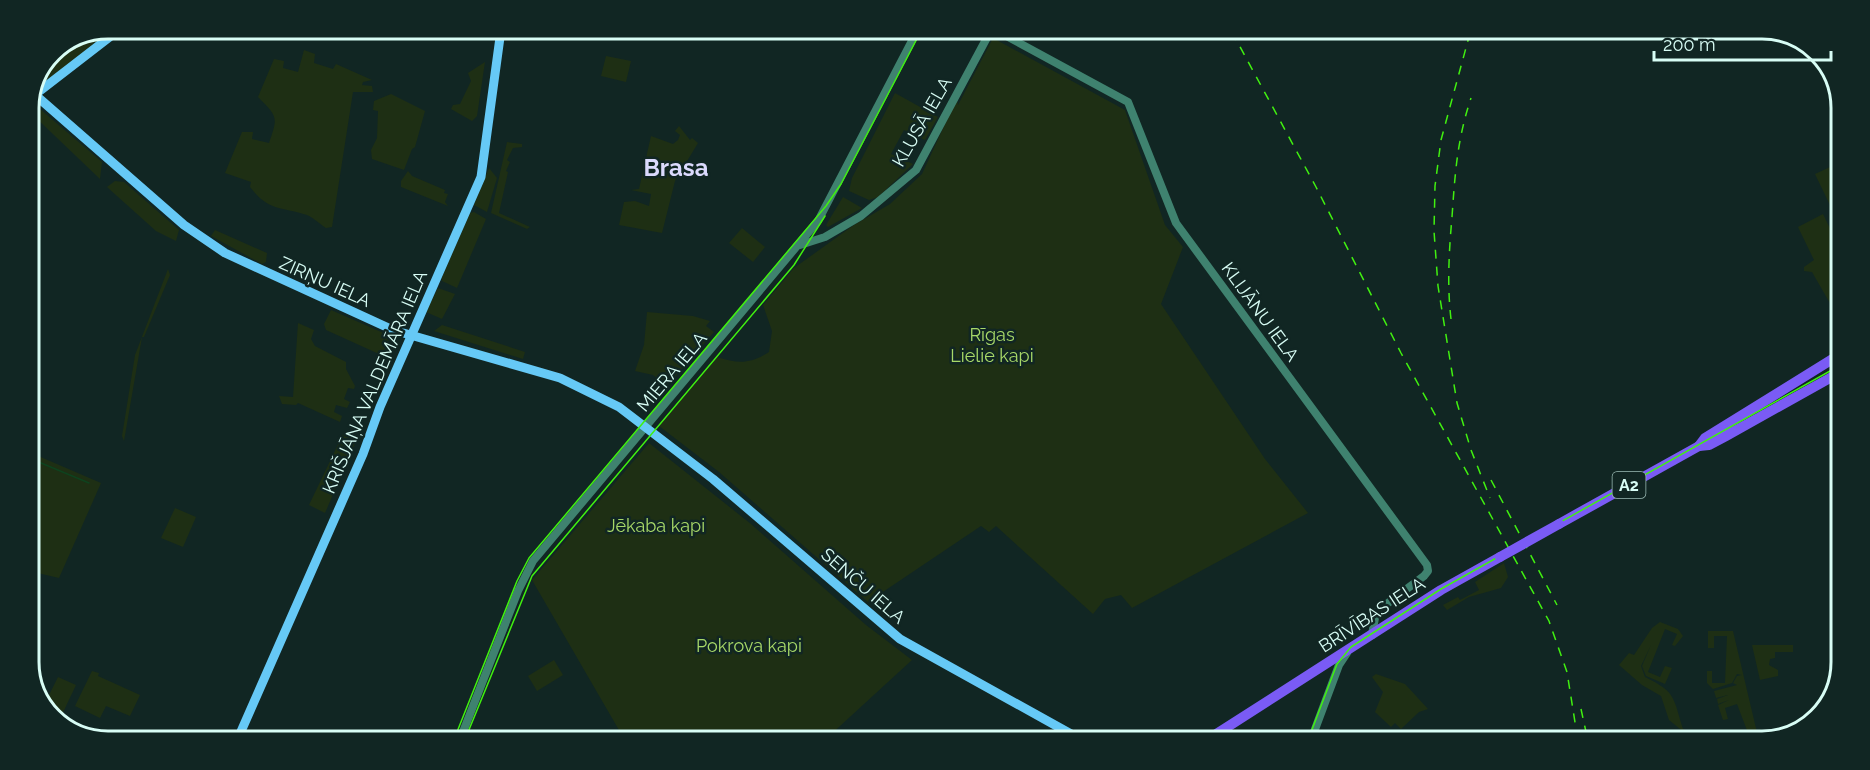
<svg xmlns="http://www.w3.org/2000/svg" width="1870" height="770" font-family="Raleway,sans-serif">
  <rect width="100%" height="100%" fill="#112623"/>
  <g fill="#1e2f14">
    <path d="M108,29H114L44,83L40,78C51,53 84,39 108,29Z"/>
    <path d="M993,38L1125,110L1165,225L1183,247L1161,304L1265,459L1308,513L1132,608L1121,595L1105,599L1093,614L996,526L989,532L981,526L868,602L719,472L659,426L717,357C739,364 750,364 769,352L772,331L763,305L794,268L854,225L890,204L922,174L957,98L958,105Z"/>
    <path d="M304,50L315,54L314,63L333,69L336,64L372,80L363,82L362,85L372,86L373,92H353L332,227L326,228C320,224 314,218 307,215C281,206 269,212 250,187L251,182L225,173L242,132H253L252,139L269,143C278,117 278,117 258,97L274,59L284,61L283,68L298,72Z"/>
    <polygon points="606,56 631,61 626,82 601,76"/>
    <polygon points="485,62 477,116 472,121 451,109 453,105 460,104 471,81 468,73"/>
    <polygon points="895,93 938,117 925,140 904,130 891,154 913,164 878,197 869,200 849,191 852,178"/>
    <polygon points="391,94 425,111 415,147 412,149 404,170 372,159 371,150 377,138 378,111 373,110 374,101"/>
    <polygon points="40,109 102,162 100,179 33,115"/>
    <polygon points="679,126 690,140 692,138 698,143 675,181 662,233 619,225 624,202 635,201 649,206 651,194 631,190 639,189 651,136 673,144 678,140 680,135 675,131"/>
    <polygon points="507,142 522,144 522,147 513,148 507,160 510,162 506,171 508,172 499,213 530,227 527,229 491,213"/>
    <polygon points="1841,162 1840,226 1815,174"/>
    <polygon points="489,168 497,178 487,212 474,205"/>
    <polygon points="408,171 412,176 445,190 444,193 448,194 445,202 448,206 401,187 401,181"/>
    <polygon points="115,181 124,182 179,230 176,241 156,231 107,187"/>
    <polygon points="843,197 862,208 828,227 826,225"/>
    <polygon points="474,212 486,219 457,288 442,281 442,277 470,213"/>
    <polygon points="1823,214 1840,249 1839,301 1831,305 1812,272 1804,271 1804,267 1814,260 1798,227"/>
    <polygon points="742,228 765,247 753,262 729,243"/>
    <polygon points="215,230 267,253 266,262 262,264 211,236"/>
    <polygon points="168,269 170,275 144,337 142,337 124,441 122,436 135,355"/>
    <polygon points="438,288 455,294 442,319 426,312"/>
    <polygon points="331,310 388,335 387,339 394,346 390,359 326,330 324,324"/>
    <polygon points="647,312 693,316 710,321 706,326 714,332 667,386 653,375 635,371 644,345"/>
    <polygon points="298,323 314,330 311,339 315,346 346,362 346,369 355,386 354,389 348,388 344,399 350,402 347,408 336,405 334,412 342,416 340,422 298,403 296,405 282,404 279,396 293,397"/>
    <polygon points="442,325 525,352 523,359 434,331"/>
    <polygon points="343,434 357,439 325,513 309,505"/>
    <polygon points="649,443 751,524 866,625 912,660 827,738 623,737 532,580"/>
    <polygon points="29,452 101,483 59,578 29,571"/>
    <polygon points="175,508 196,517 183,547 161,538"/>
    <polygon points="1504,563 1508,577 1501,588 1469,597 1447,610 1443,605 1458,597 1460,600 1479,590 1475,582"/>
    <path d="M1660,622L1678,629L1683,636L1675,646L1672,645L1677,634L1665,629L1648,672L1660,677L1665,666L1672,668L1665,684L1646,676L1642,666L1651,645L1641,666L1645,677C1676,692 1673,697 1683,729L1692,733L1690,737L1695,741L1669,720L1661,696L1642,685L1619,665L1629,653L1634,655L1652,628Z"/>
    <polygon points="1708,631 1733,631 1759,741 1751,741 1737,704 1725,708 1728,719 1723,720 1718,705 1729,700 1718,704 1717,699 1728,695 1716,698 1714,691 1737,685 1733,683 1737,676 1742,675 1737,674 1732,683 1713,689 1707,683 1707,671 1712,671 1712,683 1725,683 1727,636 1714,636 1714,648 1708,648"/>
    <polygon points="1752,645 1793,645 1793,652 1775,652 1775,658 1770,659 1769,665 1778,670 1778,676 1760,680"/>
    <polygon points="554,660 563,675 537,691 528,676"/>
    <polygon points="92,671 99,673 98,676 140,695 130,716 106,706 100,718 75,706"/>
    <polygon points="1376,674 1405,684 1428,709 1419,712 1401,729 1395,723 1391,727 1375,712 1383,692 1372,677"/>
    <polygon points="58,677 76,685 59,721 43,707"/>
  </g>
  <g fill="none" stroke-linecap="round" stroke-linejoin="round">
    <polyline stroke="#0e421e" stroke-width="1.5" points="29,458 89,483"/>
    <g stroke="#3f826f" stroke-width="8">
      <polyline points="999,32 1128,102 1176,223 1427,565 1428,571 1424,576 1376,612 1372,635"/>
      <polyline points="800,245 825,237 861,216 916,170 990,32"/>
      <polyline points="461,737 518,591 533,561 818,221 917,31"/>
      <polyline points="1311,740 1339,665 1347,653"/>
    </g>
    <g stroke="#66c9f6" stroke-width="9">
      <polyline points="50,57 62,48"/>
      <polyline points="33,93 184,225 225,253 393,330 560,378 619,407 713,479 900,639 1080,739"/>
      <polyline points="32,97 120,29"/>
      <polyline points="239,736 363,454 380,407 481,177 501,30"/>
    </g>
    <g stroke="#7a5bf5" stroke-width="10">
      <polyline points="1699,446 1705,438 1839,355"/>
      <polyline points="1559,524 1699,446 1709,445 1726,436 1839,373"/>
      <polyline points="1207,740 1441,590 1500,557"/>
    </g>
    <g stroke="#41f010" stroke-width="1.5">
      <polyline points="455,737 517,581 529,558 826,206 841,184 921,31"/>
      <polyline points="466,737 532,576 794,265 825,216"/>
      <polyline points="1308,740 1337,664 1351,647 1441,589 1839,366"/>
    </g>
    <g stroke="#41f010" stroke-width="1.5" stroke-dasharray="9 8" stroke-linecap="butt">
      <polyline points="1232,32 1316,187 1401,353 1549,621 1567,672 1578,741"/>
      <polyline points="1470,33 1441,140 1435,186 1434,231 1438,286 1457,403 1471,450 1490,498"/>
      <path d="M1451,319C1447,285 1449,251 1452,217C1455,174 1457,140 1471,98"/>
      <polyline points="1491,480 1557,605"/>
      <polyline points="1581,709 1588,741"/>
    </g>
    <polyline stroke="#7a5bf5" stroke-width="10" points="1500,557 1559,524"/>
  </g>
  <g text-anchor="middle" stroke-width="5" stroke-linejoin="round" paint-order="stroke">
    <rect fill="#112623" stroke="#9cbcb6" stroke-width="1.5" x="1612.5" y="472" width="33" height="26" rx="4.5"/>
    <g font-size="16" font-weight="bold" fill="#d8fdf5">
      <text x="1629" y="491">A2</text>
    </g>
    <g font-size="18" fill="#d8fdf5" stroke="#112623">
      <text transform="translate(922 122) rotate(-60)" y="6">KLUSĀ IELA</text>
      <text transform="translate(325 282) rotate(24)" y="6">ZIRŅU IELA</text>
      <text transform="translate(1260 312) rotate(54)" y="6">KLIJĀNU IELA</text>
      <text transform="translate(672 372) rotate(-50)" y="6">MIERA IELA</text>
      <text transform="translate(375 382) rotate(-67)" y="6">KRIŠJĀŅA VALDEMĀRA IELA</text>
      <text transform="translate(863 586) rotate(41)" y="6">SENČU IELA</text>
      <text transform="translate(1372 615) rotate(-33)" y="6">BRĪVĪBAS IELA</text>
    </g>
    <g font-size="18" fill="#a8d968" stroke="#112623">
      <text x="992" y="341">Rīgas<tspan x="992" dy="21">Lielie kapi</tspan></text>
      <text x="656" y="532">Jēkaba kapi</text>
      <text x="749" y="652">Pokrova kapi</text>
    </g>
    <g font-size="24" font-weight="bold" fill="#dbdafd" stroke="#112623">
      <text x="676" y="176">Brasa</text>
    </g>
  </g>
  <path d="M0 0H1870V770H0ZM108 39H1762A69 69 0 0 1 1831 108V662A69 69 0 0 1 1762 731H108A69 69 0 0 1 39 662V108A69 69 0 0 1 108 39Z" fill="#112623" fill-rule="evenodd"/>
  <path fill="none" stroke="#d8fdf5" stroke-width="3" d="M108 39H1762A69 69 0 0 1 1831 108V662A69 69 0 0 1 1762 731H108A69 69 0 0 1 39 662V108A69 69 0 0 1 108 39Z"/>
  <path d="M1654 51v9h177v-9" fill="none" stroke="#d8fdf5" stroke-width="3"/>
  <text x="1663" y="51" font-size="18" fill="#d8fdf5" stroke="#112623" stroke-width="4.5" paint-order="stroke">200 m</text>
</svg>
